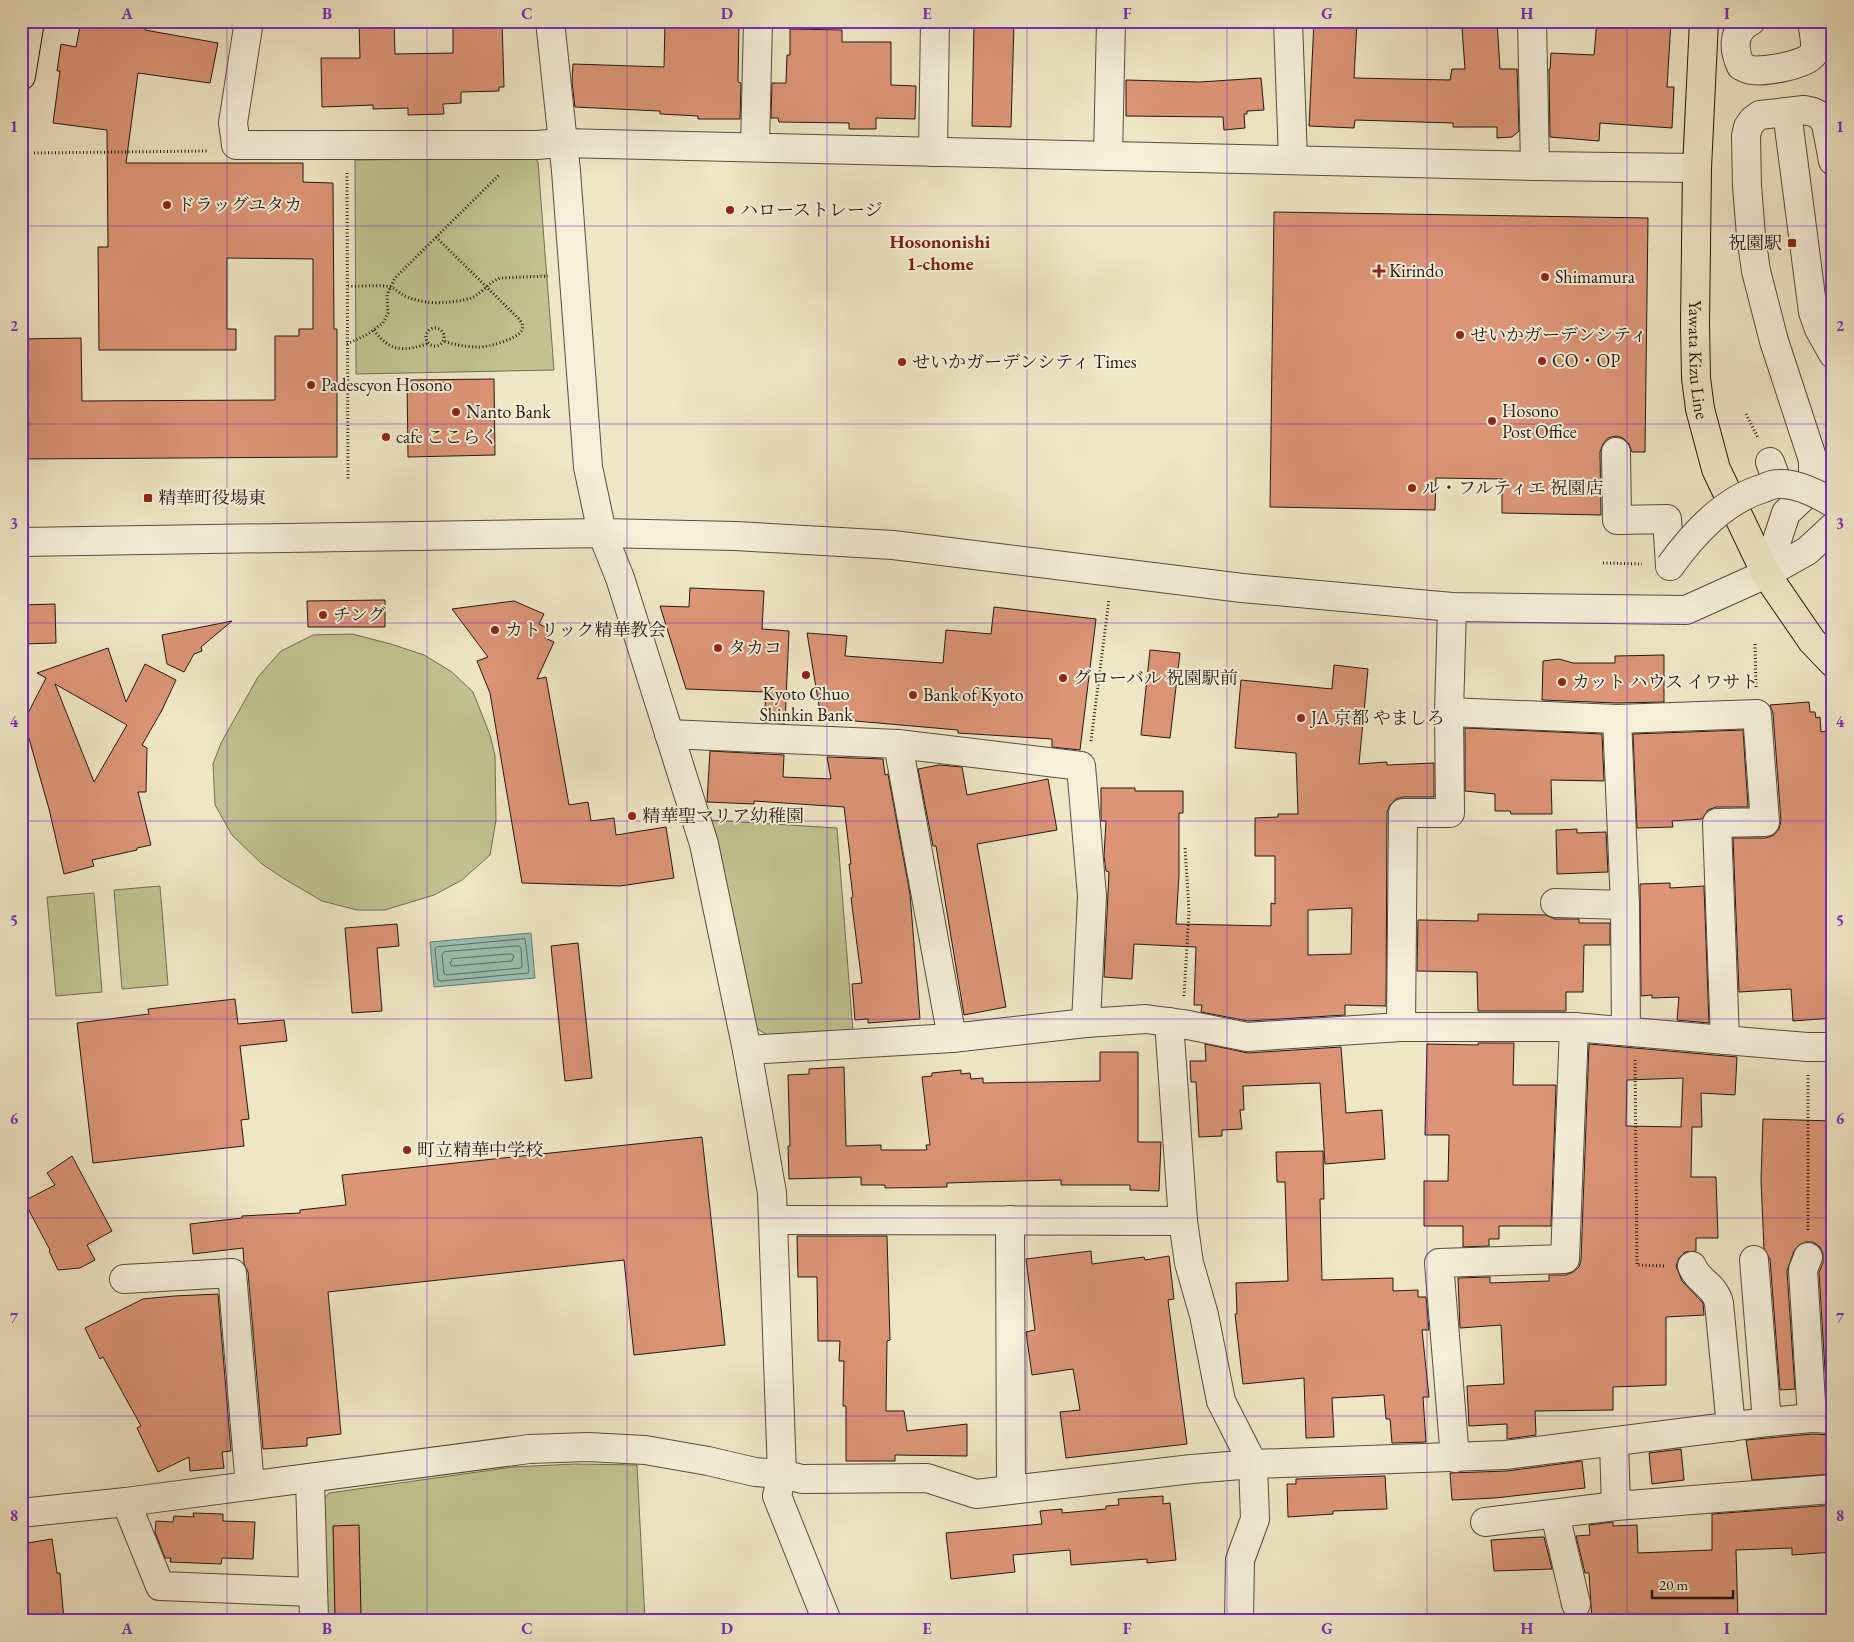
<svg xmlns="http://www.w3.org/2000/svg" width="1854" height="1642" font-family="'EB Garamond','Noto Serif JP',serif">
  <rect width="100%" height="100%" fill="#efe6c5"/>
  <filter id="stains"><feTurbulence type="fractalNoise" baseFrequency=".004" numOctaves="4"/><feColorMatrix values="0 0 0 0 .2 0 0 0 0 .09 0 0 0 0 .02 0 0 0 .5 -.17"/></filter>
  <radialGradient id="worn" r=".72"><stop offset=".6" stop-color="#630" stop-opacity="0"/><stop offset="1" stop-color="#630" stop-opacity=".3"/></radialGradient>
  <g fill="#c0c390" stroke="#726d50">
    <polygon points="535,158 538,162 554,370 356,374 355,160"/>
    <polygon points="352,634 391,644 424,655 452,672 473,692 490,735 495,756 496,820 490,855 462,880 434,895 385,910 357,910 322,901 283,878 262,864 232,835 215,805 213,764 221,743 258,677 281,651 313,635"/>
    <polygon points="709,820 837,828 853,1032 773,1038 754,1027"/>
    <polygon points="160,886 168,985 122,989 114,890"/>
    <polygon points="94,893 102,992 56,996 47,897"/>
    <polygon points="575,1464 637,1465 645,1621 325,1621 324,1499 329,1493 513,1467"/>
  </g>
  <polygon fill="#9ac0b1" stroke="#6a7c70" points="531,933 535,978 434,987 430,942"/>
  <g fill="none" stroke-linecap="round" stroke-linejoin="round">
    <g stroke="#5e6c60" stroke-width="1">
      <polygon points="525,939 529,971 528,973 441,981 438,980 435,949 437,947"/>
      <polygon points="519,946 521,948 522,966 521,968 446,975 444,973 442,955 444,952"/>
      <polygon points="511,954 514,956 512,961 453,966 450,964 452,959"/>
    </g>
  </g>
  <g fill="#dc9577" stroke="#23170f" fill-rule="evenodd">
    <polygon points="81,21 146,21 145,30 218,43 210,83 138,73 126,163 303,163 303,182 333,183 334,329 337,329 337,457 21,459 21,339 81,338 82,401 275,400 275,336 299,336 299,329 313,329 313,259 227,258 227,329 236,329 236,350 99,350 98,247 108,247 107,130 53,123 60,71 57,71 61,44 76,47"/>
    <polygon points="359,21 394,21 395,54 453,53 453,21 502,21 504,87 499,87 499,91 461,92 461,103 443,104 444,114 408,115 408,108 373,109 373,105 322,107 321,58 360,58"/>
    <polygon points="665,21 739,21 738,82 741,83 740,119 698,119 698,116 660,114 660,111 575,107 572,82 573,64 664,67"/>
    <polygon points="1314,21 1357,21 1354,78 1450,80 1452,69 1465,69 1462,28 1471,27 1471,21 1497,21 1500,69 1517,69 1519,131 1512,137 1497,138 1497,127 1453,127 1453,123 1355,120 1354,128 1309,126"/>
    <polygon points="1597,21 1671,21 1667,87 1674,87 1672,128 1600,123 1599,141 1550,137 1549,69 1550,69 1551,53 1594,55"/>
    <polygon points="974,22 1014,23 1011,127 972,126"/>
    <polygon points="790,29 842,30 842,42 891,42 891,85 916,86 915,119 876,118 876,129 849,129 849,123 779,122 778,118 771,118 772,83 786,83 787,55 790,55"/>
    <polygon points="1261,78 1264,110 1247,111 1247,114 1244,114 1245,128 1224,130 1223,117 1126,116 1126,80 1200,82"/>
    <polygon points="1274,212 1648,218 1645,452 1632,452 1629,444 1623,438 1616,436 1608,438 1603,444 1600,452 1601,515 1502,513 1502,479 1436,478 1435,510 1270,507"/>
    <polygon points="494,379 495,455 408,457 407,380"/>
    <polygon points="690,588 764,591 762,629 789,631 785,723 764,722 766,692 686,689 660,606 689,607"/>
    <polygon points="385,600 385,627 308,627 307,601"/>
    <polygon points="514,601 544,614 539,624 550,629 545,638 554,642 537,679 546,677 569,805 588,802 591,821 614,818 616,835 666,827 674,878 620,886 522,883 490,693 477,661 488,657 452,609"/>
    <polygon points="55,604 56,643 21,644 21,605"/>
    <polygon points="994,607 1096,619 1080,750 1052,747 1052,739 958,733 958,730 821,718 807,633 847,636 845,656 943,663 946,630 991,634"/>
    <polygon points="232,621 201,647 202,651 194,654 184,672 167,664 162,635"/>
    <path d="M108,648L126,702L145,664L176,680L162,710L142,745L147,748L146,792H138L151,845L137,848V850L92,860L94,866L64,874L49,809L24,721L46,678L37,673ZM55,684L127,725L94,782Z"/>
    <polygon points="1150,650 1180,653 1170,738 1141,735"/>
    <polygon points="1664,655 1664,702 1617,703 1542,700 1543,661 1559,659 1573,663 1615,663 1615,656"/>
    <path d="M1334,665L1368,669L1359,764L1387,762V765L1434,763V797H1403L1396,799L1390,805L1387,812L1386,1006L1345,1005V1015L1248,1021L1201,1012L1202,1005H1194L1196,947L1134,944L1132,979L1104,977L1109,872L1106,871L1104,856L1106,821H1101V788H1135V791H1183V813H1179V875L1176,924L1271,926V903L1275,904V856H1255V818L1278,817V814H1298L1296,753L1235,748L1241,680L1332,689ZM1352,908L1351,954L1308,955V910Z"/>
    <polygon points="1809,702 1810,712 1815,712 1816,718 1820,717 1821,732 1833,730 1833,1018 1793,1021 1791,989 1739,992 1733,838 1766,838 1774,835 1779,829 1781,821 1773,713 1770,705"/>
    <polygon points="1465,728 1602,734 1604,781 1551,780 1552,814 1511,814 1510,811 1495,811 1495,794 1465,791"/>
    <polygon points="1743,730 1748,807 1716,807 1708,810 1702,819 1672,821 1673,827 1637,828 1633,734"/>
    <polygon points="710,751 784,755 783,777 831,779 827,757 883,759 885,775 888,774 910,894 920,1019 868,1023 868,1019 855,1020 852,984 862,983 851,898 853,897 849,864 851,864 844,807 754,801 754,804 707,802"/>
    <polygon points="939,765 962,767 967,795 1048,779 1057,830 977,844 1006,1007 964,1015 936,846 933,846 918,769"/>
    <polygon points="1577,829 1577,833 1606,832 1608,872 1557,874 1556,830"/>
    <polygon points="1670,883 1670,888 1704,886 1709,1023 1677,1020 1679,997 1652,998 1652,995 1641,996 1640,884"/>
    <polygon points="1478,914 1546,915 1555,919 1579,919 1579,923 1610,923 1610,945 1584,945 1583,992 1566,992 1566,1011 1478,1011 1477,972 1417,971 1418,920 1478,921"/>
    <polygon points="397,924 399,946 377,948 382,1011 352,1013 345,928"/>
    <polygon points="578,943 592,1078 565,1081 551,946"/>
    <polygon points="235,999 238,1024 284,1020 287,1041 240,1046 249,1119 241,1120 244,1146 93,1163 77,1023 149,1014 148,1009"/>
    <polygon points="1478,1043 1514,1043 1513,1085 1556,1085 1551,1226 1499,1226 1499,1239 1489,1239 1489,1246 1463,1247 1463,1226 1424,1226 1424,1181 1448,1181 1449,1135 1425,1135 1427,1044 1478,1045"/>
    <polygon points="1205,1044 1248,1053 1341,1047 1346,1113 1382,1110 1385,1159 1325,1164 1320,1083 1243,1086 1244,1110 1240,1110 1242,1129 1222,1130 1222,1136 1199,1137 1196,1082 1191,1082 1190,1061 1206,1061"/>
    <path d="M1589,1044L1737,1057L1735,1095L1701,1093L1702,1127H1692L1691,1177H1716L1718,1238H1696V1251L1685,1252L1679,1258L1676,1266L1682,1281L1703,1303L1704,1315L1666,1317V1385L1613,1387V1410L1535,1411L1536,1435L1507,1439V1424L1469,1426L1467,1386L1504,1384L1501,1325L1460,1328L1458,1278L1490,1277V1283L1549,1281V1275H1566L1573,1272L1579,1267L1581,1260ZM1683,1078L1681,1127L1626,1126L1627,1080Z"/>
    <polygon points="1100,1052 1138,1052 1138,1142 1161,1142 1159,1191 1130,1190 1130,1185 1061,1185 1061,1180 978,1182 947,1183 947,1187 885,1188 885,1185 861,1185 861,1177 789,1179 788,1146 790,1146 788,1075 809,1074 809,1069 844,1067 846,1146 881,1145 881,1150 927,1150 926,1145 930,1145 922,1077 932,1076 932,1073 961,1070 961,1074 970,1073 971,1079 983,1078 983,1083 1100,1081"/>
    <polygon points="1763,1119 1833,1121 1833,1387 1826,1387 1819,1272 1823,1263 1823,1254 1820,1247 1813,1242 1806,1242 1799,1245 1794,1251 1787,1271 1795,1389 1780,1390 1770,1259 1764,1249 1761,1180"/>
    <polygon points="702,1137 725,1345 634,1355 624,1260 328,1292 341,1434 307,1438 307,1446 263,1449 248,1272 244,1264 243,1248 193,1254 190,1224 242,1218 242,1216 300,1213 300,1210 346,1205 342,1175"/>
    <polygon points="1323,1151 1324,1199 1320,1199 1322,1280 1393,1278 1393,1291 1418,1290 1418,1297 1426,1297 1429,1330 1422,1330 1429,1397 1423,1397 1426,1442 1392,1443 1390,1419 1386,1419 1384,1395 1332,1398 1334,1437 1306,1438 1304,1378 1243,1384 1235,1314 1237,1314 1236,1283 1288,1281 1285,1182 1277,1182 1276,1152"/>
    <polygon points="72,1156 112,1231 87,1245 95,1260 80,1268 58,1270 49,1251 50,1250 24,1201 55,1185 47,1173"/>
    <polygon points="797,1236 887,1236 890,1340 887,1341 886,1411 904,1411 907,1431 967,1424 967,1456 895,1455 895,1461 846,1461 846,1406 843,1406 844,1361 839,1361 840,1341 818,1341 817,1277 798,1277"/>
    <polygon points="1091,1251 1092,1264 1144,1257 1145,1260 1169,1256 1174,1299 1168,1300 1187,1444 1066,1458 1060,1412 1080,1410 1073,1369 1032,1375 1026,1332 1035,1330 1026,1259"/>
    <polygon points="218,1294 231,1451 222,1452 224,1468 190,1471 189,1457 158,1472 137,1428 141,1426 103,1357 100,1359 85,1328 143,1299 174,1296"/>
    <polygon points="1812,1434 1833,1435 1833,1474 1752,1480 1746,1440"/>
    <polygon points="1681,1449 1684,1480 1652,1484 1649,1453"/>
    <polygon points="1582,1461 1585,1488 1495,1498 1452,1500 1450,1473 1507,1471"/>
    <polygon points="1385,1476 1387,1509 1333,1511 1333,1514 1288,1517 1287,1484 1296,1484 1296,1479"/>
    <polygon points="1163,1496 1163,1504 1170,1503 1176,1560 1147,1563 1147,1559 1071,1565 1070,1550 1013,1555 1015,1572 951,1579 946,1533 1042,1524 1040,1511 1062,1509 1062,1513 1106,1509 1106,1506 1119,1505 1118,1499"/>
    <polygon points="1833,1505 1833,1552 1792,1555 1792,1548 1736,1550 1738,1621 1592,1621 1589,1573 1585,1573 1576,1536 1590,1535 1589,1525 1613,1522 1613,1526 1637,1525 1638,1553 1712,1550 1712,1514"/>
    <polygon points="193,1513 223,1514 223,1521 255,1522 253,1559 222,1558 221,1564 170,1562 171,1558 165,1558 155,1532 156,1521 173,1522 174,1516 194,1517"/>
    <polygon points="359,1525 361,1616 335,1617 333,1526"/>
    <polygon points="1541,1537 1544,1537 1552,1569 1494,1571 1491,1540"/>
    <polygon points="52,1539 57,1573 60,1573 64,1621 27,1621 24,1585 21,1586 21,1544"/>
  </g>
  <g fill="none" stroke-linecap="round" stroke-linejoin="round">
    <defs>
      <g id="minor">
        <polyline points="249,21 233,123 236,145 537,145 562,143 1535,166 1697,168"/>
        <polyline points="550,21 566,171 588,467 602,533 620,578 704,844 747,1050 772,1193 782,1474 777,1496 827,1621"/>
        <polyline points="1288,21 1293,159"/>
        <polyline points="1532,21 1535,166"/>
        <path d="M1751,21C1732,30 1733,49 1741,66C1744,67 1748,70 1752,70C1763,72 1809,65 1814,53C1817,43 1813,31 1812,21"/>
        <polyline points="1787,112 1813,312 1819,329 1833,354"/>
        <polyline points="755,147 758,21"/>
        <polyline points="933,152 935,21"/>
        <polyline points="1108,156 1111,21"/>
        <polyline points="1616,452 1617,520 1667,519 1670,566"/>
        <polyline points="1770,462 1778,484"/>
        <polyline points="21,542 602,533 736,536 893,545 1242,588 1452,607 1686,610 1766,574 1807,551 1833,527"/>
        <polyline points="1766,574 1786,513 1803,497 1809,487 1813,474 1813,460 1774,341 1756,271 1751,236 1747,186 1746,136 1748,127 1753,120 1760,115 1804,110 1813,112 1821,116 1826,124 1833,161"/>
        <polyline points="1449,712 1617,719 1757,714 1765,822 1717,823 1725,1040"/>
        <polyline points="1617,719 1625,905 1626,1031"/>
        <polyline points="669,734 898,744 1081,766 1092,896 1086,1023"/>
        <polyline points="898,744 952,1038"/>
        <polyline points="1555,903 1625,905"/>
        <polyline points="1169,1022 1183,1221 1189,1263 1204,1315 1221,1401 1253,1464 1255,1519 1240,1560 1239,1621"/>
        <polyline points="1401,1027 1403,813 1450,813 1449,712 1452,607"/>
        <polyline points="747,1050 952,1038 1086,1023 1146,1019 1183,1024 1247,1037 1401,1027 1574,1027 1807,1047 1833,1047"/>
        <polyline points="773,1220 1183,1221"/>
        <polyline points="1010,1220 1011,1489"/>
        <polyline points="1808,1257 1803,1270 1812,1418"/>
        <polyline points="1754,1260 1767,1422"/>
        <path d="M1692,1266C1698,1282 1714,1284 1719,1303L1731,1427"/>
        <polyline points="124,1279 232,1273 250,1486"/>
        <polyline points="1614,1443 1616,1506"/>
        <polyline points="1455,1458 1439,1263 1565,1259 1574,1027"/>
        <polyline points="310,1478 314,1621"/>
        <polyline points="126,1502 160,1586 313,1592"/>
        <polyline points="21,1513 126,1502 529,1449 588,1447 645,1450 708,1461 755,1472 782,1474 802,1479 927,1478 976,1494 1192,1469 1253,1464 1505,1455 1767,1422 1812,1418 1833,1419"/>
        <polyline points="1555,1514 1576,1604"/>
        <polyline points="1485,1522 1616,1506 1833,1489"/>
      </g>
      <g id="major">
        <path id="s1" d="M1704,21L1697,168L1695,324L1696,378L1700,409L1716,469L1766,574L1812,641L1833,663"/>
        <polyline points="21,76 30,21"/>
      </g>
    </defs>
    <use href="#minor" stroke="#564b3c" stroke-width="30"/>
    <use href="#major" stroke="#23170f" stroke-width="30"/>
    <g stroke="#23170f" stroke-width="3" stroke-dasharray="1 2.5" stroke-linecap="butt">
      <polyline points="34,153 209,151"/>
      <polyline points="347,173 348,480"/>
      <path d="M436,237L519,319C521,322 524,325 522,330C518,339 489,347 479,347C467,347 455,345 443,341"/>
      <path d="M348,286C358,287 382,284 390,287C395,288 399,293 403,295C423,305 446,304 468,299C481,296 488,282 500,278L548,276"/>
      <circle cx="435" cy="337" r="9"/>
      <path d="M374,330C389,352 405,352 429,343"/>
      <polyline points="347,344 368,334 383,323 388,313 387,295 395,278 499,175"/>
      <polyline points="1746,414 1758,438"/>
      <polyline points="1603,563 1642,564"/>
      <polyline points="1755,644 1756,688"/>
      <polyline points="1091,741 1109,599"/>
      <polyline points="1184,996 1189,911 1185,847"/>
      <polyline points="1635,1060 1637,1265 1665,1266"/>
      <polyline points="1808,1075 1808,1231"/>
    </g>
    <use href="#minor" stroke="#f5efd9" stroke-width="28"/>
    <use href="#major" stroke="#efe6c5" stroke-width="28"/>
    <defs>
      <path id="minor-bridge" d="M1670,566C1694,533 1724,500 1764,488C1768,486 1774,484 1779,484C1797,483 1818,494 1833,503"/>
    </defs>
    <use href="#minor-bridge" stroke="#564b3c" stroke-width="30" stroke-linecap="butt"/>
    <use href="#minor-bridge" stroke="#f5efd9" stroke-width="28"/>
  </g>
  <path fill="none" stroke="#7b2cbf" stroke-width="1" stroke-opacity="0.55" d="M227,21V1621M427,21V1621M627,21V1621M827,21V1621M1027,21V1621M1227,21V1621M1427,21V1621M1627,21V1621M21,226H1833M21,424H1833M21,623H1833M21,821H1833M21,1019H1833M21,1218H1833M21,1416H1833"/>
  <g fill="#8f2418" stroke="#f5efd9" stroke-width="2">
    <circle cx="167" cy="205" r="5"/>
    <circle cx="730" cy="210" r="5"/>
    <rect x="1787" y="238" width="10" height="10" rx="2.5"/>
    <path d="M1376.5 263.5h5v5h5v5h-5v5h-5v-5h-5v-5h5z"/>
    <circle cx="1545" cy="277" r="5"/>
    <circle cx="1460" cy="335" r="5"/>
    <circle cx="1542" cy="361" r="5"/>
    <circle cx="902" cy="362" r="5"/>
    <circle cx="311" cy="385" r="5"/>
    <circle cx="456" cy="412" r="5"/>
    <circle cx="1492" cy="421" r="5"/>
    <circle cx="386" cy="437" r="5"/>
    <circle cx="1412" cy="488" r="5"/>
    <rect x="143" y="493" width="10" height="10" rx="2.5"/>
    <circle cx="323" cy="615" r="5"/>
    <circle cx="495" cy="630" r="5"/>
    <circle cx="718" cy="648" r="5"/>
    <circle cx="806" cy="675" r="5"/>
    <circle cx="1063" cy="678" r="5"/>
    <circle cx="1562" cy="682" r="5"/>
    <circle cx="913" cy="695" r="5"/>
    <circle cx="1301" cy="718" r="5"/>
    <circle cx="632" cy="816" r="5"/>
    <circle cx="407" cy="1150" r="5"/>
  </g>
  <g text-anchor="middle" stroke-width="4" stroke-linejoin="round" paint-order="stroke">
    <g font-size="18" fill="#23170f" stroke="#f5efd9" text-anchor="start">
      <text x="177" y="211">ドラッグユタカ</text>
      <text x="740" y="216">ハローストレージ</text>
      <text x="1782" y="249" text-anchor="end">祝園駅</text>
      <text x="1389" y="277">Kirindo</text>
      <text x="1555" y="283">Shimamura</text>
      <text x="1470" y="341">せいかガーデンシティ</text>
      <text x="1552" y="367">CO・OP</text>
      <text x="912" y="368">せいかガーデンシティ Times</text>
      <text x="321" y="391">Padescyon Hosono</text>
      <text x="1502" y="417">Hosono<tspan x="1502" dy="21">Post Office</tspan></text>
      <text x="466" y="418">Nanto Bank</text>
      <text x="396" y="443">cafe ここらく</text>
      <text x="1422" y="494">ル・フルティエ 祝園店</text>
      <text x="158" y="504">精華町役場東</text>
      <text x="333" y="621">チング</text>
      <text x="505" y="636">カトリック精華教会</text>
      <text x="728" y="654">タカコ</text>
      <text x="1073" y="684">グローバル 祝園駅前</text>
      <text x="1572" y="688">カット ハウス イワサト</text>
      <text x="806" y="700" text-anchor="middle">Kyoto Chuo<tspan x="806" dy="21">Shinkin Bank</tspan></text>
      <text x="923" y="701">Bank of Kyoto</text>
      <text x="1311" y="724">JA 京都 やましろ</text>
      <text x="642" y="822">精華聖マリア幼稚園</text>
      <text x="417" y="1156">町立精華中学校</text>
    </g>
    <g font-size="18" fill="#23170f" stroke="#f5efd9">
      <text dy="6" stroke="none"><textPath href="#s1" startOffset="339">Yawata Kizu Line</textPath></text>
    </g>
    <g font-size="19" font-weight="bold" fill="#7a1f14" stroke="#f5efd9">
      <text x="940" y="248">Hosononishi<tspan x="940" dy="22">1-chome</tspan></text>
    </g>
  </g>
  <rect width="1854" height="1642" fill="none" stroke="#efe6c5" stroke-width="55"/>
  <path d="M1652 1590v8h81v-8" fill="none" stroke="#23170f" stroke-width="2.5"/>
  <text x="1659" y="1590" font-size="15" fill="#23170f" stroke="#f5efd9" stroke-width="4" paint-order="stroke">20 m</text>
  <rect x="28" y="28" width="1798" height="1586" fill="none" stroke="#7b2cbf" stroke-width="2"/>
  <g font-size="16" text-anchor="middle" font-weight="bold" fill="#7b2cbf">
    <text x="127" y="19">A</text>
    <text x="327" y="19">B</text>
    <text x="527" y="19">C</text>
    <text x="727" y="19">D</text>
    <text x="927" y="19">E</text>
    <text x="1127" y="19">F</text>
    <text x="1327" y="19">G</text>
    <text x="1527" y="19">H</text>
    <text x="1727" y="19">I</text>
    <text x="14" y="132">1</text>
    <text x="1840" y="132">1</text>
    <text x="14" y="331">2</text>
    <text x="1840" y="331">2</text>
    <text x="14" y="529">3</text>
    <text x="1840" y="529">3</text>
    <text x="14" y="727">4</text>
    <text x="1840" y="727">4</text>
    <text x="14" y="926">5</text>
    <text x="1840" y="926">5</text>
    <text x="14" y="1124">6</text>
    <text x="1840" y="1124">6</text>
    <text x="14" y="1323">7</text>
    <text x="1840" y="1323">7</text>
    <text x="14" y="1521">8</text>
    <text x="1840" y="1521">8</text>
    <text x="127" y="1634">A</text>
    <text x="327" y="1634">B</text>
    <text x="527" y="1634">C</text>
    <text x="727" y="1634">D</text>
    <text x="927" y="1634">E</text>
    <text x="1127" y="1634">F</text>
    <text x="1327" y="1634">G</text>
    <text x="1527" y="1634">H</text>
    <text x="1727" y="1634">I</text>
  </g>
  <rect width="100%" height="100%" filter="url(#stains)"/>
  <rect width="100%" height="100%" fill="url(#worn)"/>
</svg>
